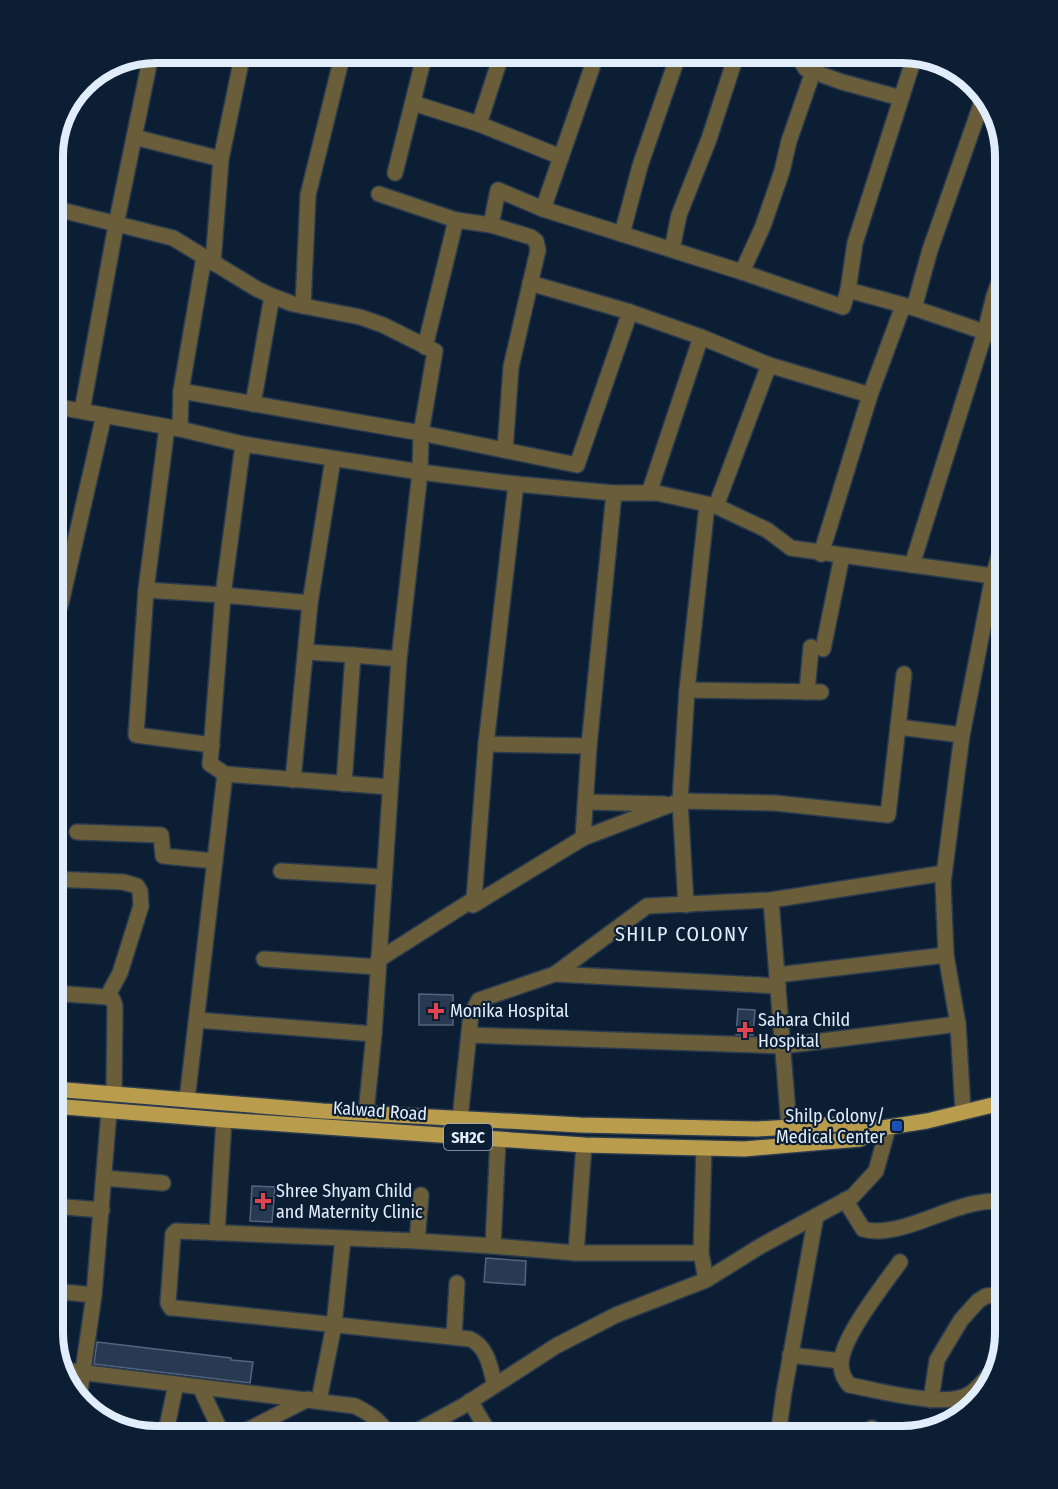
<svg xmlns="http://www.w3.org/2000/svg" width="1058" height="1489" font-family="'Fira Sans Condensed',sans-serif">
  <rect width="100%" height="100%" fill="#0c1e33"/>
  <g fill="#283a52" stroke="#51657f" stroke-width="1.5">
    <polygon points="419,994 453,995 453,1025 419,1025"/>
    <polygon points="738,1009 755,1010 753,1035 736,1035"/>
    <polygon points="252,1186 275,1187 272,1222 250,1221"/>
    <polygon points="486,1258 526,1261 525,1285 484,1282"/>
    <polygon points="97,1342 231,1358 231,1360 253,1362 250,1383 94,1364"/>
  </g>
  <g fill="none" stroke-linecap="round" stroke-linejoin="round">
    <defs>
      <g id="minor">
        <polyline points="256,53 263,53"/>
        <polyline points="796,53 806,69 842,82 901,98"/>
        <polyline points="413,103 479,124 561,157"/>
        <polyline points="479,124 502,53"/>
        <polyline points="134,137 221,159"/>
        <polyline points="395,173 425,53"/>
        <polyline points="379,194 456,220 491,225 531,237 536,241 538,250 511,367 505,450"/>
        <polyline points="53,208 173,238 257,289 272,296 293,304 360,317 383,325 435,351 421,433 420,472 399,659 374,1034 366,1113"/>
        <polyline points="543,209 597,53"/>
        <polyline points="491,225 498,190 543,209 742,272 843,307 848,290 914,308 1005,339"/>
        <polyline points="622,234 640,166 679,53"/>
        <polyline points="672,249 679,215 709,139 737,53"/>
        <polyline points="213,263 221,159 243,53"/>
        <polyline points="742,272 763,226 782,171 789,141 813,72"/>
        <polyline points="530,283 630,312 701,337 769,365 870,395"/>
        <polyline points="848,290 855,243 915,55"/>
        <polyline points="303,306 308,195 343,53"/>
        <polyline points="914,308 930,250 984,96"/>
        <polyline points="425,347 456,220"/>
        <polyline points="181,391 421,433 577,465 630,312"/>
        <polyline points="253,404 272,296"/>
        <polyline points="53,406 180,429 243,444 420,472 516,484 614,493 657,493 716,506 767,530 791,548 993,576 1005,582"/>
        <polyline points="82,411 116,225 151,55"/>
        <polyline points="167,427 146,590 136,735 212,745"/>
        <polyline points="180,429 181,391 204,257"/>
        <polyline points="243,444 223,595 210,764 225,774 390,787"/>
        <polyline points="649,493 701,337"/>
        <polyline points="716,506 769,365"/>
        <polyline points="821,554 870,395 903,306"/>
        <polyline points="912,565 985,332 994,296 1005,266"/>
        <polyline points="146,590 223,595 310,603"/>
        <polyline points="53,624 61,603 104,415"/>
        <polyline points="823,649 842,556"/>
        <polyline points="306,652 353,655"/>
        <polyline points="687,690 821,692"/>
        <polyline points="807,692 811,647"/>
        <polyline points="898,727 962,735"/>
        <polyline points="486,744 589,746"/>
        <polyline points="293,780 310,603 333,459"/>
        <polyline points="344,784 353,655 399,659"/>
        <polyline points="586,802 664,804"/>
        <polyline points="77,832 161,835 163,856 215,861"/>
        <polyline points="583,838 589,746 614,493"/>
        <polyline points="281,871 383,877"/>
        <polyline points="53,879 123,882 137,886 140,891 141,906 120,973 107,997"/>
        <polyline points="474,899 486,744 516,484"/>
        <polyline points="771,900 789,1127"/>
        <polyline points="686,905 680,801 687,690 707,505"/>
        <polyline points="264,959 378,967"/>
        <polyline points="378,960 474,899 473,905 583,838 680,801 775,803 888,815 904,674"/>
        <polyline points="555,974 778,986"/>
        <polyline points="777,975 946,955"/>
        <polyline points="53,993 107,997 113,1000 115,1006 114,1094"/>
        <polyline points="197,1020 374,1034"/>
        <polyline points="469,1035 782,1046 958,1024"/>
        <polyline points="187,1100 225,774"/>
        <polyline points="963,1111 958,1024 946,955 943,883 962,735 993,576 1005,537"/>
        <polyline points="460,1119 471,1014 479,1000 555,974 647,906 771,900 944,873"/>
        <polyline points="498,1139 493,1246 576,1253 701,1253 706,1280"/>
        <polyline points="104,1178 163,1183"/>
        <path d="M845,1200L863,1229C895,1239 944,1208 977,1203C986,1201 996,1201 1005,1202"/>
        <polyline points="53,1206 102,1210"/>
        <polyline points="217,1233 224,1120"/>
        <polyline points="417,1241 421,1195"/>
        <path d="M493,1246L417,1241L176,1231L173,1234L168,1303L171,1308H175L470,1339C488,1347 490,1368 495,1385"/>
        <polyline points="576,1253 584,1145"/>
        <polyline points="701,1253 704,1148"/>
        <path d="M900,1262C885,1283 841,1338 841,1364C841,1373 844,1378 849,1385C877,1390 948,1410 971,1393C981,1386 989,1374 997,1366"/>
        <polyline points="53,1291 94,1295"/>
        <polyline points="454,1336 457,1283"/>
        <polyline points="790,1355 841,1361"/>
        <path d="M63,1370L355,1406C371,1414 380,1421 390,1436"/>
        <polyline points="200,1387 223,1436"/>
        <polyline points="79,1398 94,1295 109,1111"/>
        <polyline points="319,1400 334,1325 343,1239"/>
        <polyline points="931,1400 937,1360 961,1320 978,1301 986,1296 1005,1294"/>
        <polyline points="470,1401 491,1436"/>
        <polyline points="165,1436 176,1384"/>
        <polyline points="236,1436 308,1399"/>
        <polyline points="408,1436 463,1406 556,1346 616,1315 706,1280 759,1247 816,1216"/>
        <polyline points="778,1436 784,1392 816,1216 853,1196 876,1171 888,1128"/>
        <polyline points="870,1436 872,1428"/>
      </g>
      <g id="major">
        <polyline points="53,1089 323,1111 580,1125 757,1129 858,1123 882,1128"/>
        <polyline points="53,1106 224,1120 584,1145 744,1149 860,1139 882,1128 927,1121 1005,1102"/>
      </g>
    </defs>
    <use href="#minor" stroke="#2a3b4f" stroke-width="18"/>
    <use href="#major" stroke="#2a3b4f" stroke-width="18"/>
    <use href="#minor" stroke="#6a5d39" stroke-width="15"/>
    <use href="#major" stroke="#b99d4d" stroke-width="15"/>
  </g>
  <g fill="#e0444e" stroke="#0c1e33" stroke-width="2">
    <path d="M433 1002h6v6h6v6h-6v6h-6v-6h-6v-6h6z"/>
    <path d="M742 1021h6v6h6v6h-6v6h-6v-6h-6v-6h6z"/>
    <path d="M260 1192h6v6h6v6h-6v6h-6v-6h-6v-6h6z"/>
  </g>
  <rect fill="#1a4fb4" stroke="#0c1e33" stroke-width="2" x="891" y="1120" width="12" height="12" rx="3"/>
  <g text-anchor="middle" stroke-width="4.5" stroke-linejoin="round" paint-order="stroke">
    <rect fill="#0c1e33" stroke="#a2afc0" stroke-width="1.5" x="444" y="1124" width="48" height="26" rx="4.5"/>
    <g font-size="16" font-weight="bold" fill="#e2edfc">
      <text x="468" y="1143">SH2C</text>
    </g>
    <g font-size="18" fill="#e2edfc" stroke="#0c1e33" text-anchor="start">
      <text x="450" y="1017">Monika Hospital</text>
      <text x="758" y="1026">Sahara Child<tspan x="758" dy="21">Hospital</tspan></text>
      <text x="885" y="1122" text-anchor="end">Shilp Colony/<tspan x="885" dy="21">Medical Center</tspan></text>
      <text x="276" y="1197">Shree Shyam Child<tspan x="276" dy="21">and Maternity Clinic</tspan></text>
    </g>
    <g font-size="18" fill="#e2edfc" stroke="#0c1e33">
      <text transform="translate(380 1111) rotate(4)" y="6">Kalwad Road</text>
    </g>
    <g font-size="20" letter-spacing="1.5" fill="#e2edfc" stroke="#0c1e33">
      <text x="682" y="941">SHILP COLONY</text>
    </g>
  </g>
  <path d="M0 0H1058V1489H0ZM156 63H902A93 93 0 0 1 995 156V1333A93 93 0 0 1 902 1426H156A93 93 0 0 1 63 1333V156A93 93 0 0 1 156 63Z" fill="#0c1e33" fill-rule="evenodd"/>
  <path fill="none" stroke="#e2edfc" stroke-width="8" d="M156 63H902A93 93 0 0 1 995 156V1333A93 93 0 0 1 902 1426H156A93 93 0 0 1 63 1333V156A93 93 0 0 1 156 63Z"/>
</svg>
